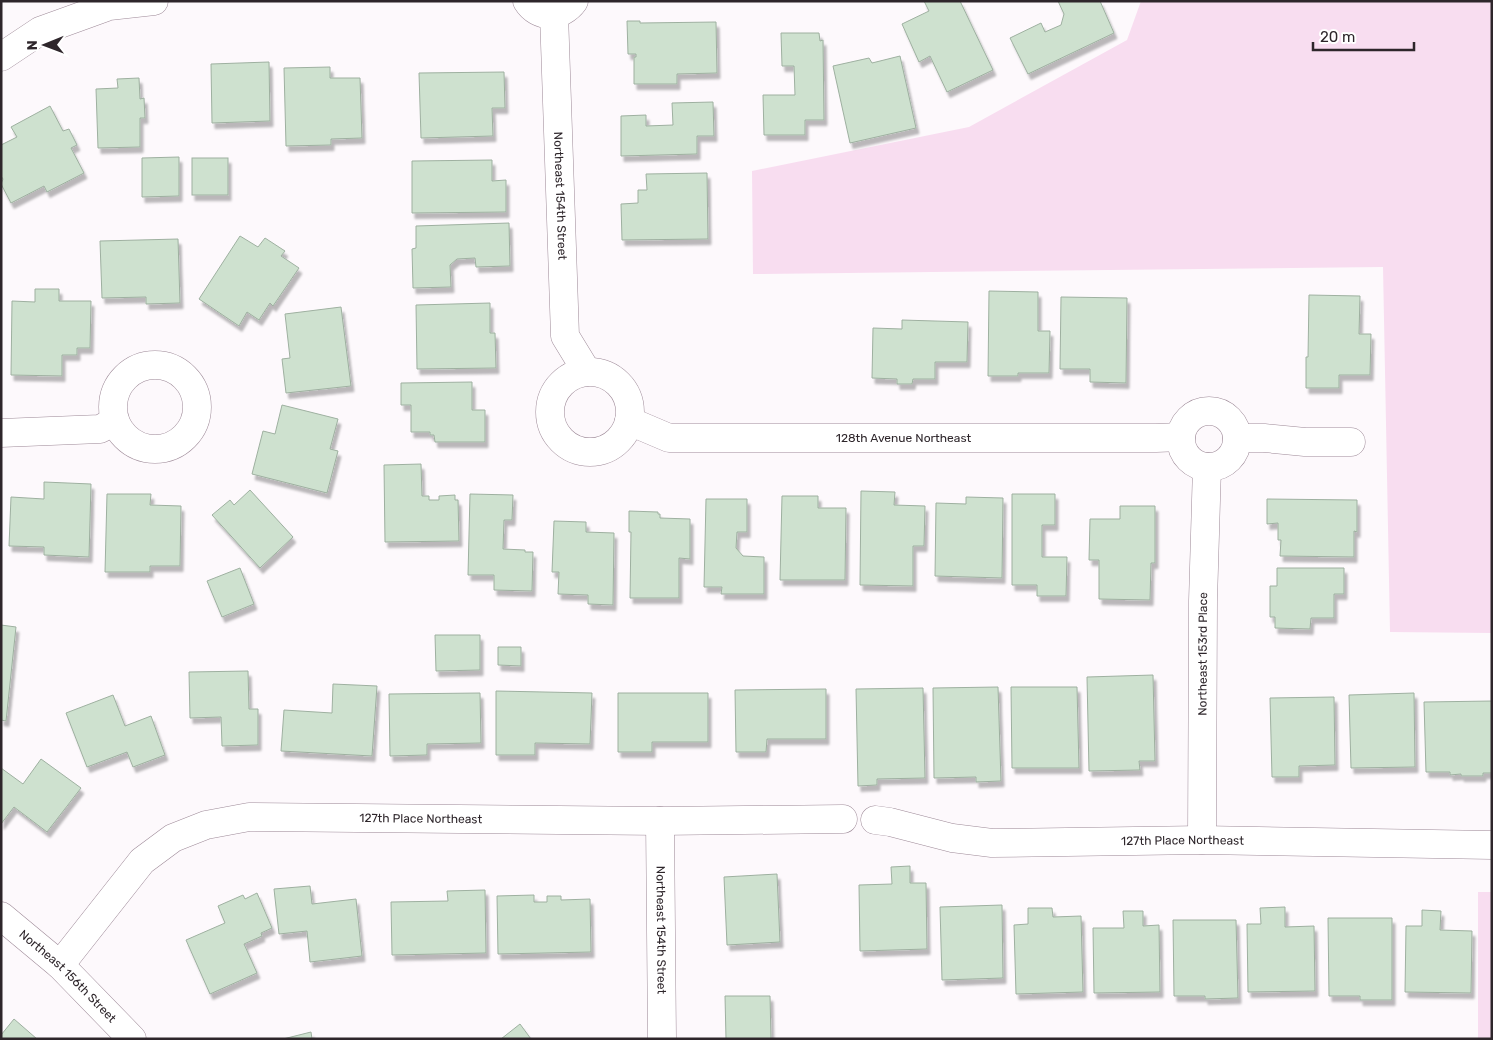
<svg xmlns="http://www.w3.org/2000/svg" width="1493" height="1040" font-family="Rubik,sans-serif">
  <defs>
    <filter id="shadow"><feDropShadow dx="3" dy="5.5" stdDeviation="1" flood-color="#0004"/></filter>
  </defs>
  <rect width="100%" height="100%" fill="#fdf9fc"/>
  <g fill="#f8ddf0">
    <polygon points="1141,1 1492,1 1492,633 1390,632 1383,267 753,274 752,171 969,127 1127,40"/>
    <rect x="1478" y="892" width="14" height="147"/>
  </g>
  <g fill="#cee1cf" stroke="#9eb0a0" filter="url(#shadow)">
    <polygon points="924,1 960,1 993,70 947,92 930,56 919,62 902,24 929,11"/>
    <polygon points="1058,1 1100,1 1114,33 1028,74 1010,38 1041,23 1045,32 1061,25 1064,14"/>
    <polygon points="627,21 640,21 640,23 716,22 717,73 677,74 677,84 634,84 634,57 636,57 636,54 628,54"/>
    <polygon points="781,33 819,33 820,41 823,40 824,120 805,120 805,135 764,135 763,95 795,95 794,66 782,66"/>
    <polygon points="900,56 916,128 850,143 833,66 869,58 872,63"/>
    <polygon points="269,62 270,121 212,123 211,64"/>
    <polygon points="330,67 330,78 360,78 362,138 331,139 331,145 286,146 284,68"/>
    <polygon points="504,72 505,108 492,108 493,136 421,138 419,73"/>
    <polygon points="139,78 140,99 144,98 145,118 140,118 140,147 98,148 96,89 118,88 117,79"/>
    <polygon points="713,102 714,136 697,136 697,154 621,156 621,116 646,115 646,126 673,125 672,103"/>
    <polygon points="50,106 63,131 69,129 77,145 71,148 84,173 47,192 44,186 11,203 1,184 3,179 1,176 1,145 17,137 11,127"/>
    <polygon points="179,157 179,196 142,197 142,158"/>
    <rect x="192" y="158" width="36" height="37"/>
    <polygon points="492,160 492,181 506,180 506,212 412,213 412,161"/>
    <polygon points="707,173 708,239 622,240 621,204 638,203 638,190 647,190 646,174"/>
    <polygon points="509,223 510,266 476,267 475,258 457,259 450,265 451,287 413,288 412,249 416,248 416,226"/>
    <polygon points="240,236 258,247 265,238 285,251 281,256 299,268 273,306 270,303 259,320 247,312 239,326 199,299"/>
    <polygon points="178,239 180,303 146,304 146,297 102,298 100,241"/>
    <polygon points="35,289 59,289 59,301 91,301 90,348 77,348 77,355 62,355 62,376 11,375 12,301 35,302"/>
    <polygon points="989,291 1038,292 1038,331 1050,331 1049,373 1018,373 1018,376 988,376"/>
    <polygon points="1309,295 1360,296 1359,334 1371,334 1370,375 1339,375 1339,388 1306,388 1306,357 1308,357"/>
    <polygon points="1061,297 1127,298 1126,383 1090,382 1090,369 1060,369"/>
    <polygon points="490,303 490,333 495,333 496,368 417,369 416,305"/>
    <polygon points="341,307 351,386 286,393 282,359 290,358 285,314"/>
    <polygon points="902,320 968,322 967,362 935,362 935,379 913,379 912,384 897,384 897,379 872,378 873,328 902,329"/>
    <polygon points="472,382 472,410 485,410 485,442 435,442 434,435 430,435 430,432 411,432 411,405 401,405 401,383"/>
    <polygon points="282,405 338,419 330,449 338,451 327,493 252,474 263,431 275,434"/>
    <polygon points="421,464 422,496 429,496 429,500 439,500 439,496 455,495 455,500 458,500 459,541 385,542 384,465"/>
    <polygon points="44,482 91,484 89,557 44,555 44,547 9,546 11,497 44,499"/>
    <polygon points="250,490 293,537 260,568 212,515 230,500 234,505"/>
    <polygon points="861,491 895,492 894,505 925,506 924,546 913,546 913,586 860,585"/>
    <polygon points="107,494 151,494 150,505 181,506 180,566 150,566 150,572 105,572"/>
    <polygon points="470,494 513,495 512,520 504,520 503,549 525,550 525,552 533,552 532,591 494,590 494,575 468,575"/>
    <polygon points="1012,494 1055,494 1055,525 1042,525 1042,557 1067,557 1066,596 1037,596 1037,585 1012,585"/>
    <polygon points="782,496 818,496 818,508 846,508 845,580 780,580"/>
    <polygon points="966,497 1003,498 1002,578 935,576 936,503 966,504"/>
    <polygon points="706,499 747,499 747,532 737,532 736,548 743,556 764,557 764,594 721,594 722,587 704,587"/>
    <polygon points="1267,499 1357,500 1357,532 1354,531 1354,557 1280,556 1281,540 1278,540 1278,523 1267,524"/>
    <polygon points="1120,506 1155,506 1155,563 1151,563 1150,600 1099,599 1099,560 1089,560 1090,519 1120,519"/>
    <polygon points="629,511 658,512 658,514 660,514 660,518 690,519 690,559 679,558 679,598 630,598 631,532 629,532"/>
    <polygon points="554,521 586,522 586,532 614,533 613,605 588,604 588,595 558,594 559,572 552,572"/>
    <polygon points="240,568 254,604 222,617 207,581"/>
    <polygon points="1277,568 1344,568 1344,594 1334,594 1334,618 1311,618 1310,629 1275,628 1275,617 1270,617 1270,586 1277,586"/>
    <polygon points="1,625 16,627 6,721 1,720"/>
    <polygon points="435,635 480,635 480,670 436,671"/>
    <polygon points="498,647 521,647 521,666 498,665"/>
    <polygon points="248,671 249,709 258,709 258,745 222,746 221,717 190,718 189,672"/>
    <polygon points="1153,675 1155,761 1139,761 1140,770 1089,771 1087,677"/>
    <polygon points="333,684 377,686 372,756 281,751 284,710 332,713"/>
    <polygon points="998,687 1001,781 976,782 976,777 934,778 933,688"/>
    <polygon points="1011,687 1077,687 1079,768 1012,768"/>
    <polygon points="923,688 925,778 877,779 877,785 858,786 856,689"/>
    <polygon points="826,689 826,739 767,739 766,752 736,752 735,690"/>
    <polygon points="496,691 592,693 590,744 535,743 535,755 496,755"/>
    <polygon points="480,693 481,743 427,744 427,755 390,756 389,694"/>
    <polygon points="618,693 708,693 708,742 652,742 652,752 618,752"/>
    <polygon points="1414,693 1415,767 1351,768 1349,695"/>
    <polygon points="113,695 125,726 151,716 165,755 133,767 127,752 87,767 66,713"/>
    <polygon points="1334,697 1335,765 1299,766 1299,777 1272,777 1270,698"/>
    <polygon points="1492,701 1492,773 1483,773 1483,776 1461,776 1461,774 1450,775 1450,772 1426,772 1424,702"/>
    <polygon points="41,759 81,788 47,832 14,807 1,824 1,768 23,784"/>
    <polygon points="910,866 910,883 926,883 927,949 860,951 859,885 892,884 891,867"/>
    <polygon points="777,874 780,942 727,945 724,877"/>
    <polygon points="310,886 312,904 356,899 362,956 310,962 307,931 279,934 274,889"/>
    <polygon points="485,890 486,953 392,955 391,902 448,901 447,891"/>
    <polygon points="257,893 272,928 261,933 262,936 244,944 257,973 210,994 186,940 225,923 218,906 243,895 245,899"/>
    <polygon points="534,895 534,902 547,902 547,896 561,896 561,900 590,899 591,952 498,954 497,896"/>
    <polygon points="1002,905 1003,978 942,980 940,907"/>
    <polygon points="1285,907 1285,927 1314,926 1315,991 1248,992 1247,924 1261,924 1260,908"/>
    <polygon points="1028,908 1052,908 1053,917 1081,916 1083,992 1016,994 1014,925 1028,924"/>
    <polygon points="1422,910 1441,911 1440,930 1472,931 1471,993 1405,992 1406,926 1422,926"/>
    <polygon points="1123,911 1143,911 1143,926 1159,925 1160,992 1094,993 1093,928 1124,928"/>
    <polygon points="1328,918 1392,918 1392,1000 1360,1000 1360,996 1329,996"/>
    <polygon points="1173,920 1236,920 1238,998 1205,999 1205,996 1174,996"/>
    <polygon points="725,996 770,996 771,1039 726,1039"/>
    <polygon points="14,1019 37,1039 1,1039 1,1035"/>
    <polygon points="520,1024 531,1039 501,1039"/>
    <polygon points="311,1032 312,1039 283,1039"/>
  </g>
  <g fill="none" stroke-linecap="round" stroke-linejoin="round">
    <defs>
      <g id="street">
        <path d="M527,1C538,19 562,18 574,1"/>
        <path id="s1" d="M554,14L565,336L587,372"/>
        <polyline points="1,57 40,31 109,6 154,1"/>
        <circle cx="155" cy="407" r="42"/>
        <circle cx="590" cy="412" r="40"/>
        <circle cx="1209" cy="439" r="28"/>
        <path id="s2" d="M629,421L669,438H1156L1181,437"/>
        <polyline points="1,433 100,429 115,421"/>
        <polyline points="1237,438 1264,438 1305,442 1351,442"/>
        <path id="s3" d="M875,820L890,822L952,838L992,843L1202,840L1492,845"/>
        <path id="s4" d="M660,821L662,1039"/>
        <path id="s5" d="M1202,840L1203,601L1207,467"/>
        <path id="s6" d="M1,916L60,965L132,1039"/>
        <path id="s7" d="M60,965L142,861L173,838L206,825L249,817L660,821L843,819"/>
      </g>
    </defs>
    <use href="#street" stroke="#9e8a98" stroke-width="29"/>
    <use href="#street" stroke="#fff" stroke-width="28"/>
  </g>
  <g text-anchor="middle" stroke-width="4.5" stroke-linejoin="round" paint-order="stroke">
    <g font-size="12" fill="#2e262b" stroke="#fff">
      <text dy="4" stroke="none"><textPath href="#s1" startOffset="182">Northeast 154th Street</textPath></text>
      <text dy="4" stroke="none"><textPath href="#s2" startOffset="278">128th Avenue Northeast</textPath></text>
      <text dy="4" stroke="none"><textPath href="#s5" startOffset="186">Northeast 153rd Place</textPath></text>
      <text dy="4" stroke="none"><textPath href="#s7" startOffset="422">127th Place Northeast</textPath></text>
      <text dy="4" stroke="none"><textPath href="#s3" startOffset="310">127th Place Northeast</textPath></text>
      <text dy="4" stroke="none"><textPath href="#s4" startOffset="109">Northeast 154th Street</textPath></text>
      <text dy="4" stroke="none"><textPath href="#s6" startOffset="90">Northeast 156th Street</textPath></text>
    </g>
  </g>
  <rect width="1493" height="1040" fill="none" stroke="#2e262b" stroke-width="5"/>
  <g transform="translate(45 45) rotate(269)" stroke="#ffffff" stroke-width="4" paint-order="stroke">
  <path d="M0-4L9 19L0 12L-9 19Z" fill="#2e262b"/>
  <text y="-8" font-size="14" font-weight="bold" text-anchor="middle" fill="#2e262b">N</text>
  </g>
  <path d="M1313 42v8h101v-8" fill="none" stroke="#2e262b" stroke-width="2.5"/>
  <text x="1320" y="42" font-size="15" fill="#2e262b" stroke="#ffffff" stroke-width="4" paint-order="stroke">20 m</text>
</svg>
